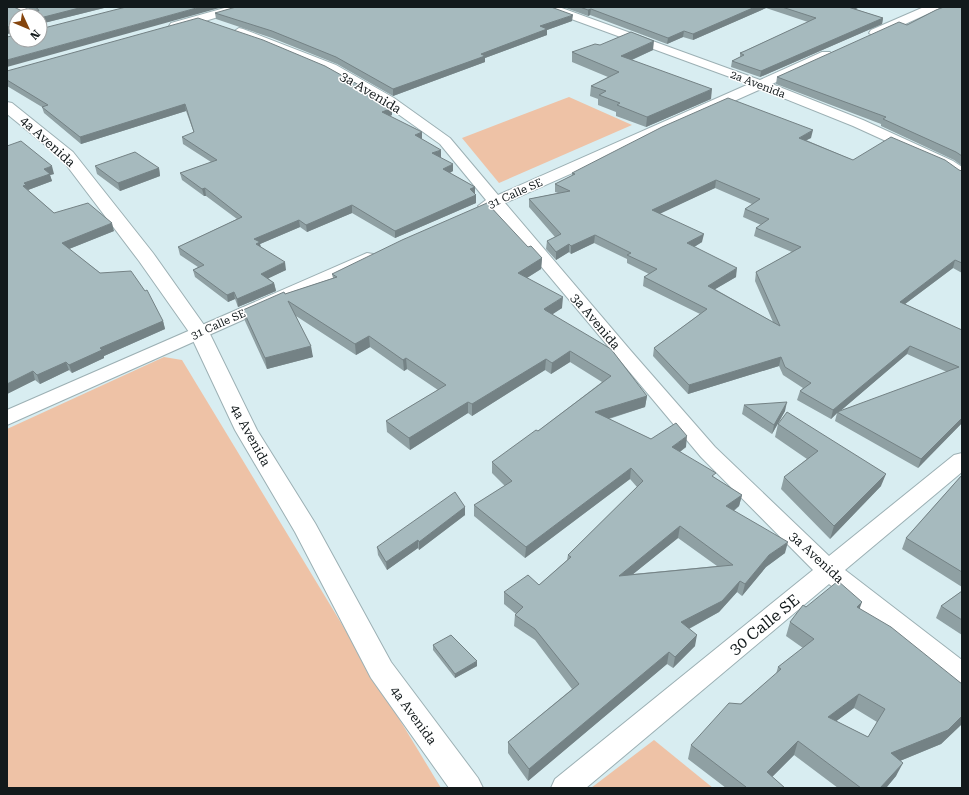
<svg xmlns="http://www.w3.org/2000/svg" width="969" height="795" font-family="'Roboto Serif',serif">
  <rect width="100%" height="100%" fill="#d8edf1"/>
  <g fill="#eec2a6">
    <polygon points="569,97 632,125 499,183 462,138"/>
    <polygon points="164,357 182,360 441,788 7,788 7,429"/>
    <polygon points="654,740 713,788 591,788"/>
  </g>
  <g fill="none" stroke-linecap="round" stroke-linejoin="round">
    <defs>
      <g id="street">
        <polygon points="8,7 23,7 39,16 24,16"/>
        <polygon points="228,7 247,7 245,9 175,30 169,26 171,23"/>
        <polygon points="542,7 559,7 760,80 822,52 830,52 832,55 830,58 772,84 863,120 953,161 962,167 962,179 957,177 943,167 853,126 761,89 505,203 631,351 715,447 829,556 954,455 962,453 962,472 845,570 962,660 962,686 953,683 829,584 586,788 551,788 555,779 813,570 701,457 493,209 486,211 480,209 478,206 486,200 440,144 384,104 326,71 235,35 233,32 239,28 243,29 336,65 394,98 450,138 498,195 749,84 544,9"/>
        <polygon points="924,7 940,7 938,9 879,36 875,37 869,33 871,30"/>
        <polygon points="367,253 373,254 375,258 373,262 7,425 7,410"/>
      </g>
      <polygon id="secondary" points="7,102 12,103 73,152 153,253 209,332 257,430 315,523 391,662 478,778 483,788 449,788 371,678 295,532 235,430 189,332 139,261 61,158 7,114"/>
    </defs>
    <use href="#street" stroke="#9cb0b4" stroke-width="2"/>
    <use href="#secondary" stroke="#9cb0b4" stroke-width="2"/>
    <use href="#street" fill="#fff" fill-rule="evenodd"/>
    <use href="#secondary" fill="#fff" fill-rule="evenodd"/>
  </g>
  <g fill="#8fa0a3" fill-rule="evenodd">
    <polygon points="7,7 22,11 33,11 26,7 108,7 40,24 40,16 16,16 16,33 16,32 7,34"/>
    <polygon points="563,7 860,7 855,9 883,18 882,24 760,77 731,67 732,61 740,57 740,53 808,22 766,8 693,40 683,37 667,44 590,15 588,16"/>
    <polygon points="962,7 962,166 954,160 881,126 881,124 776,84 777,77 907,25"/>
    <polygon points="215,13 572,21 547,30 547,35 485,58 485,62 393,96 337,64 272,38 216,19"/>
    <polygon points="600,45 653,50 632,60 711,99 646,127 616,116 616,112 598,105 598,99 590,96 591,86 608,77 572,62 572,52"/>
    <polygon points="7,71 377,95 377,101 392,115 390,116 422,139 441,157 440,157 453,171 450,173 475,187 475,194 476,195 476,203 395,238 352,213 307,232 300,227 260,244 261,247 286,270 268,278 274,283 276,291 238,307 235,299 228,302 195,277 193,270 198,267 180,255 178,247 237,219 206,196 204,196 182,180 180,173 211,162 183,144 182,137 194,133 186,111 81,144 44,113 42,107 7,86"/>
    <path d="M811,138L806,140L853,160L959,170L962,171V273L953,268L905,304L962,330V423L918,468L835,421L837,413L831,419L797,400L800,391L803,388L783,375L779,366L688,394L653,356L654,348L700,314L643,286L644,277L649,274L627,263V259L594,243L571,254L569,252L556,260L546,249L547,241L555,237L529,207V199L558,193L555,192V184L572,176V173ZM715,188L752,204L745,209L743,217L761,225L756,228L754,236L792,252L756,272L755,281L773,322L715,289L736,277L694,247L702,242L660,213ZM907,354L947,372L839,412Z"/>
    <polygon points="7,146 54,174 50,175 52,181 28,190 54,213 114,231 69,249 163,321 165,329 104,356 104,358 72,373 69,370 40,384 35,380 7,394"/>
    <polygon points="95,166 159,168 160,176 120,191 97,174"/>
    <path d="M528,247L542,258L541,269L527,278L562,308L552,314L647,396L645,407L609,419L651,439L686,447L680,452L715,478L742,495L739,506L734,511L785,553L766,567L742,596L737,592L719,612L689,629L695,646L673,668L667,664L528,781L508,753V742L572,689L535,640L514,626L515,615L516,614L504,604V592L539,585L567,560L568,555L637,487L630,479L525,558L474,516V505L505,486L492,473V462L538,431L602,382L570,362L551,374L545,370L472,416L468,413L410,450L387,432L386,421L438,390L407,369L404,371L370,347L356,355L296,316L313,357L267,369L245,321L243,310L285,294L333,278L332,274ZM678,538L717,566L633,574Z"/>
    <polygon points="744,405 785,411 772,434 742,414"/>
    <polygon points="778,424 881,486 830,539 781,489 784,477 807,459 775,437"/>
    <polygon points="962,475 962,587 902,549 906,538"/>
    <polygon points="465,507 465,515 419,550 418,548 387,570 378,555 377,547"/>
    <polygon points="962,591 962,635 936,618 941,606"/>
    <path d="M806,607L859,608L962,684V724L941,744L900,761L896,776L886,788H838L794,755L772,777L785,788H726L688,759L691,745L776,674L778,667L803,648L786,636L790,622ZM854,708L877,722L868,737L836,721Z"/>
    <polygon points="433,645 477,666 455,678 433,650"/>
  </g>
  <g fill="#748285">
    <polygon points="83,7 108,7 40,24 40,18"/>
    <polygon points="200,7 223,7 7,67 7,60"/>
    <polygon points="755,7 766,7 766,8 693,40 693,34"/>
    <polygon points="849,7 860,7 847,13"/>
    <polygon points="591,9 590,15 588,16 588,10"/>
    <polygon points="573,15 572,21 547,30 547,35 485,58 485,62 393,96 393,89 481,54 540,26"/>
    <polygon points="883,18 882,24 760,77 761,71"/>
    <polygon points="15,26 16,32 7,34 7,27"/>
    <polygon points="684,31 683,37 667,44 668,38"/>
    <polygon points="654,41 653,50 620,65 621,56"/>
    <polygon points="712,89 711,99 646,127 647,117"/>
    <polygon points="377,95 377,102 371,98"/>
    <polygon points="185,104 186,111 81,144 80,137"/>
    <polygon points="392,108 392,115 382,119 382,112"/>
    <polygon points="813,130 811,138 797,145 799,138"/>
    <polygon points="422,132 422,139 415,142 415,135"/>
    <polygon points="441,150 441,157 432,160 432,153"/>
    <polygon points="453,164 453,171 443,176 443,169"/>
    <polygon points="52,166 54,174 50,175 52,181 28,190 23,186 24,183 44,169"/>
    <polygon points="159,168 160,176 120,191 118,183"/>
    <polygon points="716,180 715,188 651,218 652,210"/>
    <polygon points="475,187 475,194 470,189"/>
    <polygon points="205,188 206,196 204,196 202,189"/>
    <polygon points="476,195 476,203 395,238 395,231"/>
    <polygon points="352,205 352,213 307,232 306,225"/>
    <polygon points="299,220 300,227 260,244 261,249 257,251 254,239"/>
    <polygon points="112,223 114,231 64,251 62,243"/>
    <polygon points="704,234 702,242 686,252 687,243"/>
    <polygon points="595,235 594,243 571,254 571,246"/>
    <polygon points="569,244 569,252 556,260 556,252"/>
    <polygon points="542,258 541,269 517,284 518,273"/>
    <polygon points="955,260 953,268 897,310 900,302"/>
    <polygon points="285,262 286,270 263,281 261,274"/>
    <polygon points="737,268 736,277 707,294 708,286"/>
    <polygon points="274,283 276,291 238,307 237,299"/>
    <polygon points="234,292 235,299 228,302 227,295"/>
    <polygon points="563,297 562,308 544,320 544,309"/>
    <polygon points="163,321 165,329 104,356 104,358 72,373 69,365 100,348"/>
    <polygon points="369,336 370,347 356,355 355,344"/>
    <polygon points="311,346 313,357 267,369 265,358"/>
    <polygon points="910,346 907,354 838,413 837,412 837,413 831,419 833,410"/>
    <polygon points="570,351 570,362 551,374 552,363"/>
    <polygon points="781,357 779,366 688,394 689,385"/>
    <polygon points="406,358 407,369 404,371 403,360"/>
    <polygon points="546,359 545,370 472,416 472,404"/>
    <polygon points="66,362 69,370 40,384 37,375"/>
    <polygon points="33,371 35,380 7,394 7,384"/>
    <polygon points="647,396 645,407 594,423 595,412"/>
    <polygon points="468,402 468,413 410,450 409,438"/>
    <polygon points="787,402 785,411 772,434 774,425"/>
    <polygon points="962,418 962,423 918,468 921,459"/>
    <polygon points="687,436 686,447 670,459 672,447"/>
    <polygon points="631,468 630,479 525,558 526,547"/>
    <polygon points="886,474 881,486 830,539 834,526"/>
    <polygon points="742,495 739,506 724,518 726,506"/>
    <polygon points="465,507 465,515 419,550 419,542"/>
    <polygon points="680,526 678,538 617,587 619,576"/>
    <polygon points="418,540 418,548 387,570 386,562"/>
    <polygon points="788,542 785,553 766,567 742,596 745,584 769,555"/>
    <polygon points="740,581 737,592 719,612 679,634 681,622"/>
    <polygon points="862,602 857,616 857,607"/>
    <polygon points="697,635 695,646 673,668 675,657"/>
    <polygon points="669,652 667,664 528,781 529,769"/>
    <polygon points="477,661 477,666 455,678 455,674"/>
    <polygon points="859,694 854,708 823,731 828,717"/>
    <polygon points="962,716 962,724 941,744 885,767 891,753"/>
    <polygon points="798,741 794,755 763,786 767,772"/>
    <polygon points="903,763 896,776 886,788 880,788"/>
  </g>
  <g fill="#a6babe" stroke="#748285" fill-rule="evenodd">
    <polygon points="7,7 14,7 22,11 39,11 38,9 35,7 83,7 40,18 40,16 16,16 16,32 15,26 7,27"/>
    <polygon points="126,7 200,7 7,60 7,37 16,35 16,40 40,40 40,29"/>
    <polygon points="236,7 551,7 573,15 540,26 547,29 481,54 485,56 393,89 336,57 272,31 215,13"/>
    <polygon points="580,7 755,7 693,34 684,31 668,38 591,9 588,10"/>
    <polygon points="782,7 849,7 848,7 883,18 761,71 732,61 744,55 740,53 745,51 816,18"/>
    <polygon points="944,7 962,7 962,156 956,152 883,119 886,117 777,77 899,22 907,25 936,10"/>
    <polygon points="198,18 263,40 325,66 377,95 371,98 392,108 382,112 422,132 415,135 441,150 432,153 453,164 443,169 475,187 470,189 476,195 395,231 352,205 306,225 299,220 254,239 260,242 256,244 285,262 261,274 274,283 237,299 234,292 227,295 193,270 204,265 178,247 242,217 205,188 202,189 180,173 217,160 182,137 194,132 185,104 80,137 42,107 48,105 7,80 7,71"/>
    <polygon points="631,32 654,41 621,56 712,89 647,117 617,105 620,103 599,95 606,91 591,86 619,72 572,52 595,44 600,45"/>
    <path d="M728,98L813,130L799,138L853,160L891,137L945,160L959,170L962,171V263L955,260L900,302L962,330V418L921,459L837,412L959,367L910,346L833,410L800,391L811,383L785,367L781,357L689,385L654,348L707,309L644,277L657,269L627,255L631,253L595,235L571,246L569,244L556,252L547,241L561,234L529,199L570,191L555,184L575,174L572,173L662,127ZM716,180L760,199L745,209L769,219L756,228L801,247L756,272L780,326L708,286L737,268L687,243L704,234L652,210Z"/>
    <polygon points="21,141 52,166 44,169 50,174 24,183 26,185 23,186 54,213 88,203 112,223 62,243 100,273 131,271 145,291 147,290 163,321 100,348 102,350 69,365 66,362 37,375 33,371 7,384 7,146"/>
    <polygon points="135,152 159,168 118,183 95,166"/>
    <path d="M487,203L528,247L531,246L542,258L518,273L563,297L544,309L545,310L611,349L647,396L595,412L651,439L676,423L687,436L672,447L716,473L712,476L742,495L726,506L788,542L769,555L745,584L740,581L722,601L681,622L697,635L675,657L669,652L529,769L508,742L579,684L535,629L515,615L523,607L504,592L528,575L539,585L571,557L568,555L643,481L631,468L526,547L474,505L512,481L492,462L536,430L538,431L611,376L570,351L552,363L546,359L472,404L468,402L409,438L386,421L446,385L406,358L403,360L369,336L355,344L288,301L311,346L265,358L243,310L284,292L285,294L337,277L332,274L402,240ZM680,526L733,565L619,576Z"/>
    <polygon points="787,402 774,425 744,405"/>
    <polygon points="787,412 886,474 834,526 784,477 818,451 778,424"/>
    <polygon points="962,475 962,572 906,538"/>
    <polygon points="455,492 465,507 419,542 418,540 386,562 377,547"/>
    <path d="M838,581L862,602L857,607L891,627L962,684V716L948,730L891,753L903,763L880,788H861L798,741L767,772L785,788H744L746,787L691,745L729,703L741,704L781,669L778,667L814,639L790,622L803,605L806,607ZM859,694L885,709L868,737L828,717Z"/>
    <polygon points="962,591 962,620 941,606"/>
    <polygon points="451,635 477,661 455,674 433,645"/>
  </g>
  <g text-anchor="middle" stroke-width="3" stroke-linejoin="round" paint-order="stroke">
    <g font-size="11" fill="#12191b" stroke="#fff">
      <text transform="translate(758 84) rotate(21)" y="4">2a Avenida</text>
      <text transform="translate(515 193) rotate(-24)" y="4">31 Calle SE</text>
      <text transform="translate(218 324) rotate(-24)" y="4">31 Calle SE</text>
    </g>
    <g font-size="13" fill="#12191b" stroke="#fff">
      <text transform="translate(371 92) rotate(31)" y="5">3a Avenida</text>
      <text transform="translate(48 141) rotate(42)" y="5">4a Avenida</text>
      <text transform="translate(596 321) rotate(50)" y="5">3a Avenida</text>
      <text transform="translate(251 435) rotate(61)" y="5">4a Avenida</text>
      <text transform="translate(817 557) rotate(43)" y="5">3a Avenida</text>
      <text transform="translate(414 715) rotate(54)" y="5">4a Avenida</text>
    </g>
    <g font-size="16" fill="#12191b" stroke="#fff">
      <text transform="translate(764 624) rotate(-39)" y="6">30 Calle SE</text>
    </g>
  </g>
  <rect width="969" height="795" fill="none" stroke="#12191b" stroke-width="16"/>
  <g transform="translate(28 28) rotate(134)"><circle r="19" fill="#ffffff" stroke="#a0a3a4"/>
  <path d="M0-3L7 15L0 10L-7 15Z" fill="#85450d"/>
  <text y="-6" font-size="11" font-weight="bold" text-anchor="middle" fill="#12191b">N</text>
  </g>
</svg>
